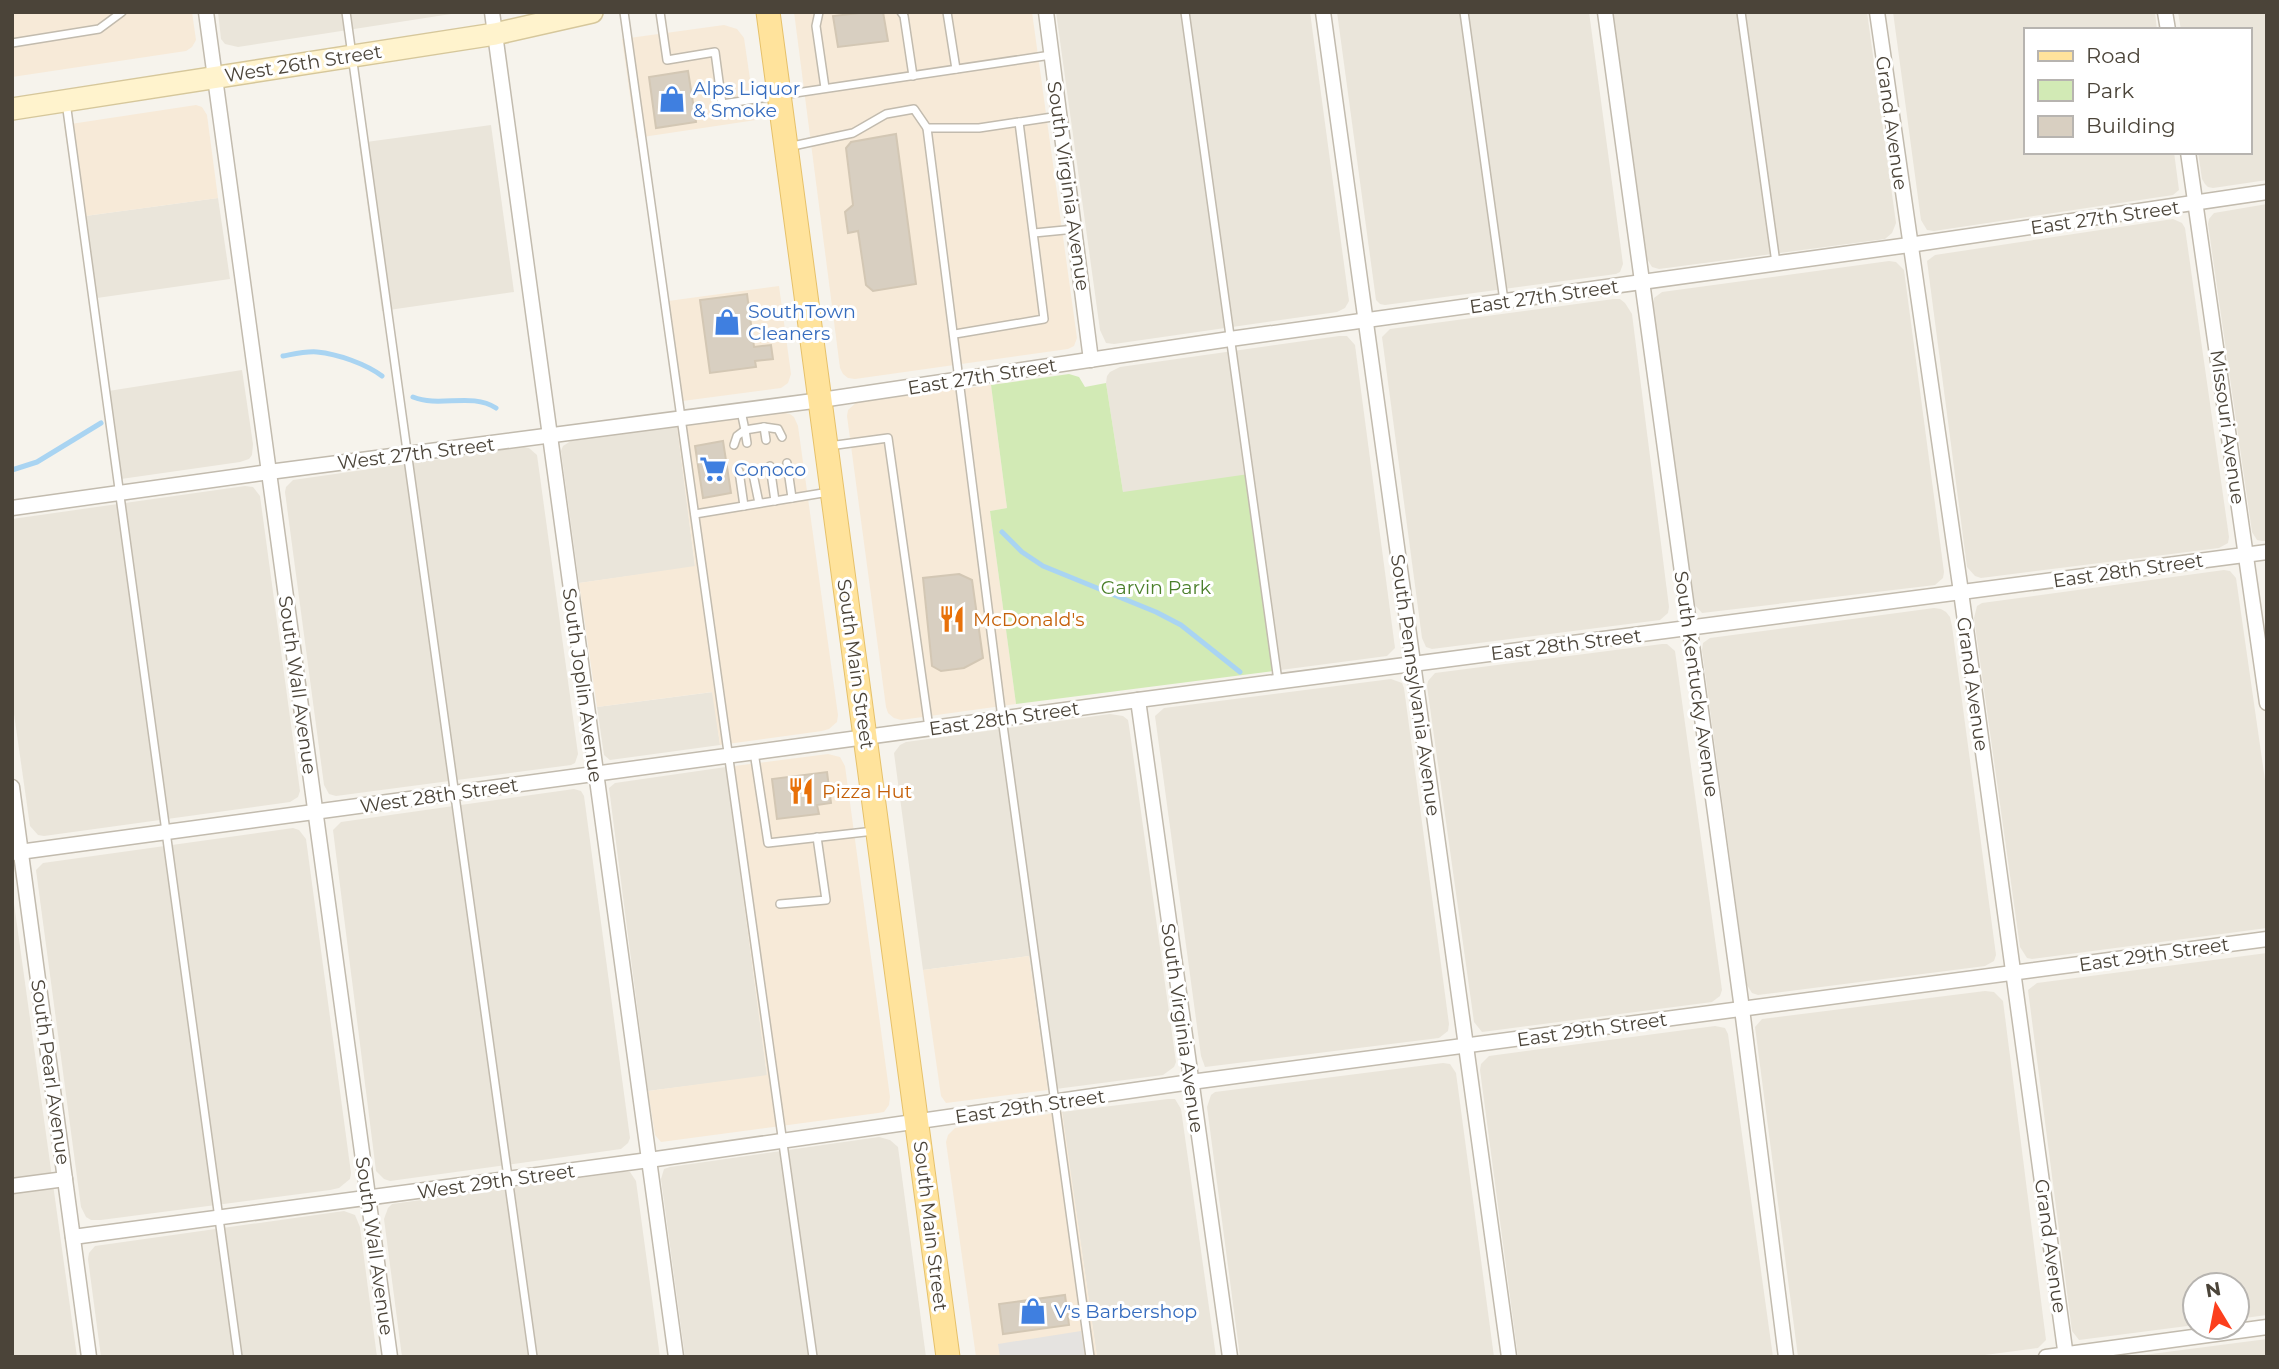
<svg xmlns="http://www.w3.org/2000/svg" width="2279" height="1369" font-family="Montserrat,sans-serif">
  <rect width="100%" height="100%" fill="#f6f3ec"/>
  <g fill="#eae5da">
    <polygon points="218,12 464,12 238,47 225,44 221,39"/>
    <polygon points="1056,12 1310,12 1349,301 1345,308 1337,312 1114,344 1106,343 1100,330"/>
    <polygon points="1337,12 1589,12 1623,264 1620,272 1616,274 1385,305 1380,304 1376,300"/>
    <polygon points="1613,12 1867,12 1896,223 1892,233 1885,239 1659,269 1652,267 1647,259"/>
    <polygon points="1893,12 2155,12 2157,30 2025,30 2025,152 2174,152 2179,190 2173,195 1934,231 1927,230 1921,220"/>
    <polygon points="2178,12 2267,12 2267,180 2213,188 2208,187 2205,184 2202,179 2198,152 2249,152 2249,30 2181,30"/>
    <polygon points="491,125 514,292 382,311 359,143"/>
    <polygon points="218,198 230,279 90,299 78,217"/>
    <polygon points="2267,204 2267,541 2262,541 2257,540 2252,532 2208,224 2209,219 2214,213"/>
    <polygon points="2173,219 2182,223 2185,228 2229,537 2228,543 2219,548 1981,578 1975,576 1967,567 1927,261 1935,255"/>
    <polygon points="1889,261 1896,262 1904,270 1944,572 1943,578 1935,585 1702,613 1694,604 1653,304 1654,298 1662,292"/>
    <polygon points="1614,299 1620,299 1625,303 1632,314 1669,607 1668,613 1660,620 1432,649 1426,647 1422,638 1382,337 1390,329"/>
    <polygon points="1339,336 1347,336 1355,345 1395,648 1387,656 1273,671 1123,492 1106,383 1107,376 1110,372 1120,367"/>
    <polygon points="242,370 253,444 252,455 249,459 240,462 114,480 102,392"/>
    <polygon points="677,426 695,567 579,583 561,451 563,446 571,441"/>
    <polygon points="524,447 529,448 537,455 578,754 575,763 571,765 336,796 329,794 324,785 285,492 286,487 293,480"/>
    <polygon points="245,486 253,487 260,496 300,791 298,797 290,802 44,836 38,835 30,826 12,700 12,519"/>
    <polygon points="2224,570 2230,571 2236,578 2267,794 2267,928 2032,959 2027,958 2020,947 1974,618 1977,606 1982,603"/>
    <polygon points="1934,608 1941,609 1946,612 1950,617 1952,626 1996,955 1994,961 1985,966 1758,995 1752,993 1747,985 1702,650 1703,643 1710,638"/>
    <polygon points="1662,644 1667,644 1675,651 1722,990 1720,996 1712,1002 1482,1032 1474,1022 1427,686 1428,681 1435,673"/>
    <polygon points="1391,679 1402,683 1404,688 1449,1024 1448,1031 1439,1038 1205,1067 1201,1056 1155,716 1164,708"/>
    <polygon points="713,692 720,745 610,760 604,755 597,707"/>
    <polygon points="1110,714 1123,716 1128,720 1129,726 1176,1062 1174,1067 1163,1075 1048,1090 1029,956 923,970 894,753 900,745 906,742"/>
    <polygon points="726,767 767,1076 648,1091 609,788 615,783"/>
    <polygon points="574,789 581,791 584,796 630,1138 628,1143 621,1149 390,1181 384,1179 376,1171 333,830 341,822"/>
    <polygon points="293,828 299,830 306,839 351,1173 350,1179 339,1188 330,1190 101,1220 91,1220 86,1217 81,1207 36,870 43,863"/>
    <polygon points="12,889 77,1357 12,1357"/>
    <polygon points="2267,953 2267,1315 2237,1319 2237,1285 2195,1285 2195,1325 2079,1340 2072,1331 2028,990 2037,983"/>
    <polygon points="1985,991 1994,992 2003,1001 2046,1340 2038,1348 1970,1357 1798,1357 1755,1027 1762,1019"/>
    <polygon points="1715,1026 1725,1028 1728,1034 1773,1357 1518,1357 1480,1070 1481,1064 1489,1056"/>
    <polygon points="1443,1063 1450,1064 1456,1073 1494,1357 1240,1357 1207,1107 1211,1095 1215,1092"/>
    <polygon points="1168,1099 1175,1099 1181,1109 1216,1357 1097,1357 1062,1112"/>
    <polygon points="879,1137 890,1140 898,1147 926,1357 685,1357 661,1179 664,1169 670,1167"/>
    <polygon points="623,1172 630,1172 636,1181 660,1357 402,1357 384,1219 388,1208 392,1204"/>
    <polygon points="344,1211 355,1215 360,1227 377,1357 101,1357 88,1259 89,1253 95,1246"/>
    <polygon points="2267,1339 2267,1357 2128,1357"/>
  </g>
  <g fill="#f7ead8">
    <polygon points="12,12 192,12 196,40 192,47 186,51 12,77"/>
    <polygon points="794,12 1032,12 1077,338 1074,346 1068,349 855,379 848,378 843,374 840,368"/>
    <polygon points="724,25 737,29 744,38 756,120 636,138 622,39"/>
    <polygon points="196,105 202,107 207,115 218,198 78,217 64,125"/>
    <polygon points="779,286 791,374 788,383 781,388 675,402 661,302"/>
    <polygon points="991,385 1007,508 990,511 1016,704 901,720 894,718 888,713 886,707 847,416 848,410 857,402"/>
    <polygon points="781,412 790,414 794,417 798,426 838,715 837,722 829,729 822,731 720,745 712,692 597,707 579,583 695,566 677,426"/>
    <polygon points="828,754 840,757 845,766 890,1097 889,1105 884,1112 878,1113 661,1142 655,1135 648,1091 767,1075 726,767"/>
    <polygon points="1029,956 1048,1090 946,1103 941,1096 923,970"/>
    <polygon points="1062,1112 1097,1357 976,1357 946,1142 948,1135 955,1128"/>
  </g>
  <polygon fill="#d2eab5" points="1069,374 1079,377 1085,387 1106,383 1123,492 1249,474 1273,671 1016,704 990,511 1007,508 991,385"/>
  <polygon fill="#e5e3e0" points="1081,1331 1085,1357 1000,1357 998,1344"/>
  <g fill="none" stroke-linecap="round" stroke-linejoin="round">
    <g stroke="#a9d4f2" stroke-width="5">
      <path d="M283,356C294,354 306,351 317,352C338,354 366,364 382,376"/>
      <path d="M413,397C440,408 471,392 496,408"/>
      <polyline points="12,470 37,462 101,423"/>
      <polyline points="1002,532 1022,552 1043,566 1156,612 1181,625 1240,672"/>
    </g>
  </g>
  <g fill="#d8cfc1" stroke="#d3c7b4" stroke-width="2">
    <polygon points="868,12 883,12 888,41 838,47 833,16"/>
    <polygon points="688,71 696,122 656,128 649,77"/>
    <polygon points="896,134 916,284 873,291 866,285 858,231 848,233 845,212 853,205 846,148 851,142"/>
    <polygon points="747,294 754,347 771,345 773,359 755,361 756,367 710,373 700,300"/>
    <polygon points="723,441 731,493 703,498 695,446"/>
    <polygon points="959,574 972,580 983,658 964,668 941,671 932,666 923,578"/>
    <polygon points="827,772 831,803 817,805 819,814 777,819 772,779"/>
    <polygon points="1065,1295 1069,1325 1003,1334 999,1304"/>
  </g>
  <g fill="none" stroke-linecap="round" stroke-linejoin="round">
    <defs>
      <g id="lane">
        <polyline points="346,12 533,1357"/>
        <polyline points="624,12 813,1357"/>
        <polyline points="660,12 667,60 715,52 722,104 1051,55"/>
        <polyline points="819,12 816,26 825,88"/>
        <polyline points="901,12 904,16 913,76"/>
        <polyline points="947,12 956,69"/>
        <polyline points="1185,12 1278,681"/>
        <polyline points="1464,12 1504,301"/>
        <polyline points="1741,12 1776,263"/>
        <polyline points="12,43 99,29 122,12"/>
        <polyline points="66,102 238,1357"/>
        <polyline points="1059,116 979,128 927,128 1002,718 1090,1357"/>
        <polyline points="788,147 853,133 886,114 914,109 927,128"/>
        <polyline points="1034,233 1075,229"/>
        <polyline points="955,334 1044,319 1019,122"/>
        <polyline points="741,411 745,430 764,427 778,429 782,437"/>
        <polyline points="764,427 766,440"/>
        <polyline points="734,445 737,436 745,430 747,443"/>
        <polyline points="829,446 888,438 929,728"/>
        <polyline points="787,463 792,498"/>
        <polyline points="770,466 775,501"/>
        <polyline points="752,469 759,503"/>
        <polyline points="739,471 744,506"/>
        <polyline points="695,514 829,492"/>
        <polyline points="754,752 768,843 874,831"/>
        <polyline points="780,904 826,900 817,837"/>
      </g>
      <g id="street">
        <polyline points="206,12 390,1357"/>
        <polyline points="492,12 676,1357"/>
        <polyline points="1046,12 1091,360"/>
        <polyline points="1323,12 1509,1357"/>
        <polyline points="1605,12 1742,1009 1786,1357"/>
        <polyline points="1877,12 1961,592 2066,1357"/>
        <polyline points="2165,12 2168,30"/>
        <polyline points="2188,152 2267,703"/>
        <polyline points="12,508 269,472 821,400 1230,339 1909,245 2267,192"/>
        <polyline points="1138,700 1230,1357"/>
        <polyline points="12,787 89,1357"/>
        <polyline points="12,853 1138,700 2267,552"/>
        <polyline points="12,1186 65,1179"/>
        <polyline points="73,1237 649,1160 1191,1082 2267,939"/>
        <polyline points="2046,1357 2267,1327"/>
      </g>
      <polyline id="secondary" points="12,109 495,34 592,12"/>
      <polyline id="primary" points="768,12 948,1357"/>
    </defs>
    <use href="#lane" stroke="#c2bbae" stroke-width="10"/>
    <use href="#street" stroke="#c2bbae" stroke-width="17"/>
    <use href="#secondary" stroke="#d6c79b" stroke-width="24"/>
    <use href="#primary" stroke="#e6c16a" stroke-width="25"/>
    <use href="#lane" stroke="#fff" stroke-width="7"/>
    <use href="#street" stroke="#fff" stroke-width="14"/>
    <use href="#secondary" stroke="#fff3cd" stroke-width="21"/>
    <use href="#primary" stroke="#ffe39c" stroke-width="23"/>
  </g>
  <defs>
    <symbol id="shop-bare" viewBox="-9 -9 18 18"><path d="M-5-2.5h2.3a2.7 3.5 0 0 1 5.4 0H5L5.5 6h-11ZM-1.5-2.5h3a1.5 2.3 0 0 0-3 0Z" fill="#3f7fe0" stroke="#fff" stroke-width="2.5" paint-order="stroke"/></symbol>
    <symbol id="supermarket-bare" viewBox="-9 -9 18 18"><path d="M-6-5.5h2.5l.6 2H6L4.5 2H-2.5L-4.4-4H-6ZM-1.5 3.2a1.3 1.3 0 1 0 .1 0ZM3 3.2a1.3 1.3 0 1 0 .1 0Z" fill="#3f7fe0" stroke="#fff" stroke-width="2.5" paint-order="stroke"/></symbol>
    <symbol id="restaurant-bare" viewBox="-9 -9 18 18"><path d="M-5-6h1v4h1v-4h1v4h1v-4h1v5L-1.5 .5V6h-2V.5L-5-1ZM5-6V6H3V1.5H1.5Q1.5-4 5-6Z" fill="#e8710a" stroke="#fff" stroke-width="2.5" paint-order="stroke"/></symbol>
  </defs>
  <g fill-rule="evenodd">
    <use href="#shop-bare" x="653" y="80" width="38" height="38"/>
    <use href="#shop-bare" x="708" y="303" width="38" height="38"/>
    <use href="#supermarket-bare" x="694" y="450" width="38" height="38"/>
    <use href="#restaurant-bare" x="933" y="600" width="38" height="38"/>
    <use href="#restaurant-bare" x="782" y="772" width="38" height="38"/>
    <use href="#shop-bare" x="1014" y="1292" width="38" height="38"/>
  </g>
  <g text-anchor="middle" stroke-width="6" stroke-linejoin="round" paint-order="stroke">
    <g font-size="19" fill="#4b4439" stroke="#fff">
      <text transform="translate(303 63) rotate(-9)" y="7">West 26th Street</text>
      <text transform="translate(1892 123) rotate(82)" y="7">Grand Avenue</text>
      <text transform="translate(1069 186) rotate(82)" y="7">South Virginia Avenue</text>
      <text transform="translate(2105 217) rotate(-8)" y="7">East 27th Street</text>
      <text transform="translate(1544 296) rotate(-8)" y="7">East 27th Street</text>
      <text transform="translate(982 376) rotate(-9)" y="7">East 27th Street</text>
      <text transform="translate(2228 427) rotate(82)" y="7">Missouri Avenue</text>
      <text transform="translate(416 453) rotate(-7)" y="7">West 27th Street</text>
      <text transform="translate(2128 570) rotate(-8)" y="7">East 28th Street</text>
      <text transform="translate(1566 644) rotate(-7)" y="7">East 28th Street</text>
      <text transform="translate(856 664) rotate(82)" y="7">South Main Street</text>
      <text transform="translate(1697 684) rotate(82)" y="7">South Kentucky Avenue</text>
      <text transform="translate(1973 684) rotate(82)" y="7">Grand Avenue</text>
      <text transform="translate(298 685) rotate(82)" y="7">South Wall Avenue</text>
      <text transform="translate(583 685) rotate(82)" y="7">South Joplin Avenue</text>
      <text transform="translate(1416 685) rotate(82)" y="7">South Pennsylvania Avenue</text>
      <text transform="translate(1004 718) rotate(-8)" y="7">East 28th Street</text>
      <text transform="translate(439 795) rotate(-8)" y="7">West 28th Street</text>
      <text transform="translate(2154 954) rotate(-8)" y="7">East 29th Street</text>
      <text transform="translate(1183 1028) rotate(82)" y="7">South Virginia Avenue</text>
      <text transform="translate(1592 1029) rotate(-8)" y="7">East 29th Street</text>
      <text transform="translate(51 1072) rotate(82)" y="7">South Pearl Avenue</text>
      <text transform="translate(1030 1106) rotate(-8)" y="7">East 29th Street</text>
      <text transform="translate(496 1181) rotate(-8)" y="7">West 29th Street</text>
      <text transform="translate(931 1226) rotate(83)" y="7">South Main Street</text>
      <text transform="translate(375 1246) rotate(82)" y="7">South Wall Avenue</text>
      <text transform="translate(2051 1246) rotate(82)" y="7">Grand Avenue</text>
    </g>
    <g font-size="19" fill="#366cbe" stroke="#fff" text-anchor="start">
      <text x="693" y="95">Alps Liquor<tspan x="693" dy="22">&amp; Smoke</tspan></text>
      <text x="748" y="318">SouthTown<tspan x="748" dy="22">Cleaners</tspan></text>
      <text x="734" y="476">Conoco</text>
      <text x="1054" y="1318">V's Barbershop</text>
    </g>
    <g font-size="19" fill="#4a7f2a" stroke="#fff">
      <text x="1156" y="594">Garvin Park</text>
    </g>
    <g font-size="19" fill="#c56008" stroke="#fff" text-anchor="start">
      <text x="973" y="626">McDonald's</text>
      <text x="822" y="798">Pizza Hut</text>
    </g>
  </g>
  <rect width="2279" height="1369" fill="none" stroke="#4b4439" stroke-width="28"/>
  <rect x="2024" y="28" width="228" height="126" fill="#ffffff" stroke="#b7b4b0" stroke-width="2"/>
  <rect x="2038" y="51" width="35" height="10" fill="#ffe39c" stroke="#b7b4b0" stroke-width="2"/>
  <text x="2086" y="63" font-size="21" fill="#4b4439">Road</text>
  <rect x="2038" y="80" width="35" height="21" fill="#d2eab5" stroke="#b7b4b0" stroke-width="2"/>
  <text x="2086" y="98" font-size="21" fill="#4b4439">Park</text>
  <rect x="2038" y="116" width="35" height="21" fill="#d8cfc1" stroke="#b7b4b0" stroke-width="2"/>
  <text x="2086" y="133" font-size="21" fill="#4b4439">Building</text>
  <g transform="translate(2216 1306) rotate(350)"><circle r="33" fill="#ffffff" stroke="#b7b4b0" stroke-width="2"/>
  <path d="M0-5L12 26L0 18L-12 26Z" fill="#fc3f1d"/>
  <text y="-10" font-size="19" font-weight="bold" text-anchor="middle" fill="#4b4439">N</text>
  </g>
</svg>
